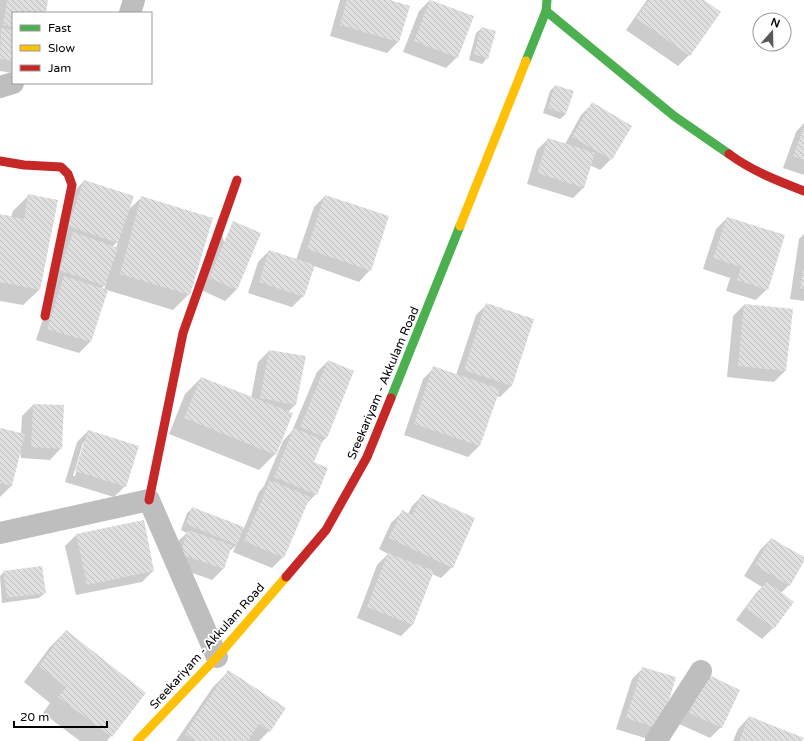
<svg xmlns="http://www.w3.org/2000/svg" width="804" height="741" font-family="'Varela Round',sans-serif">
  <defs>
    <pattern id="building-back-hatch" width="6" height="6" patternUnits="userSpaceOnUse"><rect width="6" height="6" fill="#dfdfdf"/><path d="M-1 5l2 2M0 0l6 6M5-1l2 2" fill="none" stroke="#bebebe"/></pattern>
  </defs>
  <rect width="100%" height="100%" fill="#fff"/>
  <g fill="#0003" fill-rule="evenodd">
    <polygon points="0,0 47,0 45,13 13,13 13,73 0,71"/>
    <polygon points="340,0 386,0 408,7 398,42 387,53 330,36"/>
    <polygon points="430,0 457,57 446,68 403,52 419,11"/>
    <polygon points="647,0 703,0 689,55 678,66 626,30"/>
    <polygon points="482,28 487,58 482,64 469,60 476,33"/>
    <polygon points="555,86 566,114 560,119 543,113 550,91"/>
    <polygon points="592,104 611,159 600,170 590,165 584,187 573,198 527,184 537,150 548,139 565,144 581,115"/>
    <polygon points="804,123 804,175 783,168 796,132"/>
    <path d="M84,181L127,211L142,197L189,294L173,310L107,290L90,342L79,353L36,340L53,288L73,192ZM118,241L116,249L112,247ZM106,283L104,290L101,289Z"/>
    <polygon points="29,195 39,290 23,305 0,301 0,215 11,217 13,211"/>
    <polygon points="325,196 370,270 359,282 314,266 303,296 292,307 248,293 258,262 269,251 296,260 314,207"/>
    <polygon points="727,218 767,289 756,300 726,291 730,278 703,269 716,229"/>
    <polygon points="222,234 236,290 225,301 199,289"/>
    <polygon points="804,234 804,301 790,299 799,239"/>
    <polygon points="487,304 533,320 511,386 500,397 496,396 479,446 468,457 404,435 423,379 434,368 456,375 476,315"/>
    <polygon points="744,305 786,370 774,382 727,377 733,316"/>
    <polygon points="269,351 295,405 288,412 275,454 259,470 169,434 185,394 201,378 251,398 258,362"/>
    <polygon points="328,361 326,438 321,443 313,463 316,494 306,504 283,557 272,568 233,552 236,545 231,550 230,550 223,569 212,580 170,565 177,542 187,533 181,530 187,513 193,508 244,528 259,492 264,486 283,441 292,431 317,372"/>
    <polygon points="33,405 63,406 61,448 50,460 21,458 20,451 11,486 0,497 0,429 21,434 22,416"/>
    <path d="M88,431L125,486L114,497L65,482L77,442ZM83,443H85L75,476H73Z"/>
    <polygon points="423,495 474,519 452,567 441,578 432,574 412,625 401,636 357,618 377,565 388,554 379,549 391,523 402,512 408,514 412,506"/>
    <polygon points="76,535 153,571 142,582 76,595 65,546"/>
    <polygon points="771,539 804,559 789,585 781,593 773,628 762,639 736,620 756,593 762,587 744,576 760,550"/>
    <polygon points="4,572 45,593 39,598 2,603 0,576"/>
    <polygon points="66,631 145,693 107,741 80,741 43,713 50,703 24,682 50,647"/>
    <polygon points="643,668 659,728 648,739 616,729 632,679"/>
    <polygon points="229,671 269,731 259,741 176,741 213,687"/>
    <polygon points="696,687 721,727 710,738 679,724"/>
    <polygon points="749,717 801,741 733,741 738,729"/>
  </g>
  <g fill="url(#building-back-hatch)">
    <polygon points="7,0 48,0 46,13 13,13 13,27 3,25"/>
    <polygon points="347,0 390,0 410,6 399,42 340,25"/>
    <polygon points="430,0 474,16 458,58 414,41"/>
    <polygon points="649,0 704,0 721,12 690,56 636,18"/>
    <polygon points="481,27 496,31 488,59 474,54"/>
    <polygon points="1,28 13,30 13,61 0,59"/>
    <polygon points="555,85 574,91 566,114 548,108"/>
    <polygon points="592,102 632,126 612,160 572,137"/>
    <polygon points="804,127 804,160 793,156"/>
    <polygon points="548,138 595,153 584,188 537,173"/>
    <polygon points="84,180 134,196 118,243 68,226"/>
    <polygon points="28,194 58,200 40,290 0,282 0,214 24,219"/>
    <polygon points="325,195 389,216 371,271 307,249"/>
    <polygon points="141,196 213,218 190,295 120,274"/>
    <polygon points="727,217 785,235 768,290 737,280 741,267 713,258"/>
    <polygon points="233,221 261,233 237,290 209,278"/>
    <polygon points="73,232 118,248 105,286 59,270"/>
    <polygon points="269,250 315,265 304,297 259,282"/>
    <polygon points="803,270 804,270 804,289 800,288"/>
    <polygon points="64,276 108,290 91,342 47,329"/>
    <polygon points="486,303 534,319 512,386 464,370"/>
    <polygon points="744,304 793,309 786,371 738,366"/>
    <polygon points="269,350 306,356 296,405 260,398"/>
    <polygon points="328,360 354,371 327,438 300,427"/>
    <polygon points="433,366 500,389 480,446 414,424"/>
    <polygon points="201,377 293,413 276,455 184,418"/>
    <polygon points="33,404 64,405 62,449 31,447"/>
    <polygon points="0,428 25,434 12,486 0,483"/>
    <polygon points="294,428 323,440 314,462 328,468 317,495 274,477"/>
    <polygon points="88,430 139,446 126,487 75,471"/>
    <polygon points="270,480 310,497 284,558 244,541"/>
    <polygon points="422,494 475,518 453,568 389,538 402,510 412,515"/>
    <polygon points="192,507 244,527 237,545 186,524"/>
    <polygon points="144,520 154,571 87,585 76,534"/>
    <polygon points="188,530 232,545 224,569 180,554"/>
    <polygon points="771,538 804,557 804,561 790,586 755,565"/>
    <polygon points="388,553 434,571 413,625 367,607"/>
    <polygon points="42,566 46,593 7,598 3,571"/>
    <polygon points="767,581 794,602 774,629 746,608"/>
    <polygon points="66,630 146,693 112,737 58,697 66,687 39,666"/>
    <polygon points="642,667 676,677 660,729 626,718"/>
    <polygon points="228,670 286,708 270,732 259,724 248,741 195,741 185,734"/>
    <polygon points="707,674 740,690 722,728 689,713"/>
    <polygon points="749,716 804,738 802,741 739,741"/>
  </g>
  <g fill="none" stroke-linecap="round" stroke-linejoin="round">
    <g stroke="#bebebe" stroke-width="22">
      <polyline points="130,13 134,0"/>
      <polyline points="0,87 13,83"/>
      <polyline points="0,533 149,500 217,657"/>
      <polyline points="656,741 701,671"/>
    </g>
    <g stroke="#4caf50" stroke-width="9">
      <polyline points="546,11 674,116 729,154"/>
      <polyline points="526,61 546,11 547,0"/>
      <polyline points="391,398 460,226"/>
    </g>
    <g stroke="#ffc107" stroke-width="9">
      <polyline points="460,226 526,61"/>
      <polyline points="137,741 217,657 286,577"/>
    </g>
    <g stroke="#c62828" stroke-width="9">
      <path d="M729,154C752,171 778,181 804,191"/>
      <polyline points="0,161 24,165 61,167 68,174 72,185 45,316"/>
      <polyline points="149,500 183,333 237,180"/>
      <polyline points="286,577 326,530 367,457 391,398"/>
    </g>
  </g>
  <g text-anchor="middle" stroke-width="4" stroke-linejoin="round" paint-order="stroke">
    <g font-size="12" fill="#000" stroke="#fff">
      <text transform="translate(383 383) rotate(-67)" y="4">Sreekariyam - Akkulam Road</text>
      <text transform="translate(207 646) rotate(-48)" y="4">Sreekariyam - Akkulam Road</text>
    </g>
  </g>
  <rect x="12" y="12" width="140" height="72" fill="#ffffff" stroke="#999999"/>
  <rect x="20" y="25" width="20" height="6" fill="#4caf50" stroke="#999999"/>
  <text x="48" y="32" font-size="12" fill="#000000">Fast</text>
  <rect x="20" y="45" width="20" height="6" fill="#ffc107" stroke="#999999"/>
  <text x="48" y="52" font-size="12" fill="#000000">Slow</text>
  <rect x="20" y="65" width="20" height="6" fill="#c62828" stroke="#999999"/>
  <text x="48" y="72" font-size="12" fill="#000000">Jam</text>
  <g transform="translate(772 32) rotate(20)"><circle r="19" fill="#ffffff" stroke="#999999"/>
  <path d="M0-3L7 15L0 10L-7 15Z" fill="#595959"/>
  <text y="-6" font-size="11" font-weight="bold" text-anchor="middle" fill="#000000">N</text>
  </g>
  <path d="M14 721v6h93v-6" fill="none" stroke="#000000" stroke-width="2"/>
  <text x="20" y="721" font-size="12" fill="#000000" stroke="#ffffff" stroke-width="3" paint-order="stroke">20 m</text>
</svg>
